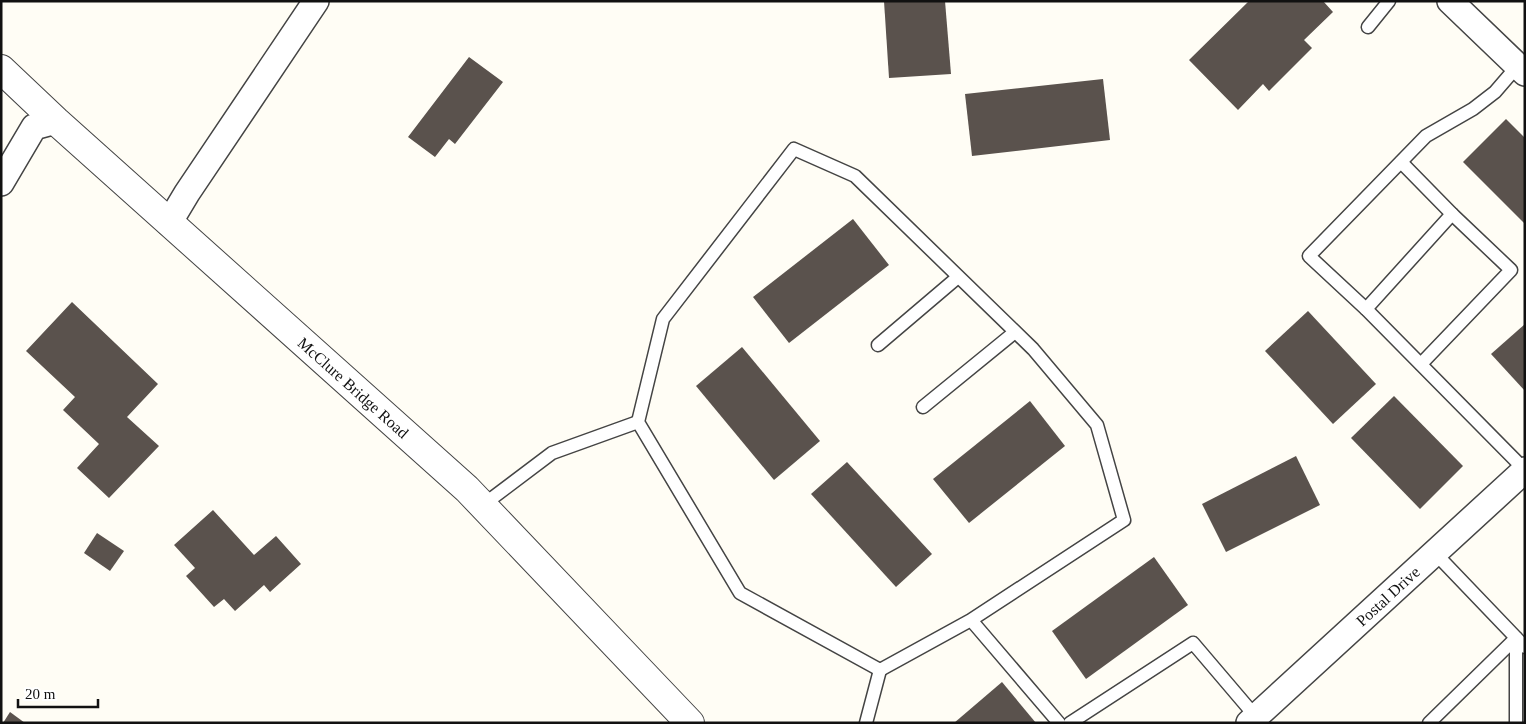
<svg xmlns="http://www.w3.org/2000/svg" width="1526" height="724" font-family="'Times New Roman',serif">
  <rect width="100%" height="100%" fill="#fffdf5"/>
  <g fill="#5a524d">
    <polygon points="884,1 945,1 951,74 889,78"/>
    <polygon points="1249,1 1323,1 1333,12 1304,40 1312,48 1269,91 1263,84 1238,110 1189,60"/>
    <polygon points="469,57 503,82 455,144 449,139 435,157 408,137"/>
    <polygon points="1103,79 1110,140 972,156 965,94"/>
    <polygon points="1506,119 1525,138 1525,224 1463,162"/>
    <polygon points="853,219 889,265 789,343 753,297"/>
    <polygon points="72,302 158,384 127,417 159,446 109,498 77,468 99,444 63,410 75,397 26,351"/>
    <polygon points="1308,311 1376,384 1333,424 1265,351"/>
    <polygon points="1525,324 1525,391 1491,354"/>
    <polygon points="742,347 820,441 774,480 696,386"/>
    <polygon points="1394,396 1463,466 1420,509 1351,438"/>
    <polygon points="1030,401 1065,446 969,523 933,479"/>
    <polygon points="1296,456 1320,505 1226,552 1202,504"/>
    <polygon points="847,462 932,554 896,587 811,494"/>
    <polygon points="213,510 254,555 276,536 301,564 270,592 264,585 235,611 224,599 214,607 186,576 195,568 174,545"/>
    <polygon points="97,533 124,551 110,571 84,553"/>
    <polygon points="1154,557 1188,605 1086,679 1052,631"/>
    <polygon points="1002,682 1036,723 954,723"/>
    <polygon points="10,712 25,723 3,723"/>
  </g>
  <g fill="none" stroke-linecap="round" stroke-linejoin="round">
    <defs>
      <g id="service">
        <polyline points="1368,27 1389,1"/>
        <polyline points="1520,63 1495,92 1473,109 1426,136 1309,256 1366,309 1525,470"/>
        <polyline points="1401,162 1452,214 1511,270 1421,364"/>
        <polyline points="1366,309 1452,214"/>
        <polyline points="878,345 958,277"/>
        <polyline points="923,407 1015,332"/>
        <polyline points="483,505 552,453 638,422"/>
        <polyline points="1434,552 1525,647"/>
        <polyline points="971,620 1124,520 1097,425 1033,349 855,176 794,149 663,319 638,422 740,593 880,670 971,620 1059,723"/>
        <polyline points="866,723 880,670"/>
        <polyline points="1070,723 1193,643 1256,717"/>
        <polyline points="1429,723 1516,638"/>
        <polyline points="1516,723 1516,638"/>
      </g>
      <g id="minor">
        <polyline points="1450,1 1525,73"/>
        <polyline points="1,183 34,127 56,121"/>
        <polyline points="169,223 187,193 316,1"/>
        <path id="s1" d="M1249,723L1525,470"/>
      </g>
      <g id="tertiary">
        <path id="s2" d="M1,69L56,121L467,489L690,723"/>
      </g>
    </defs>
    <use href="#service" stroke="#444" stroke-width="15"/>
    <use href="#minor" stroke="#444" stroke-width="28"/>
    <use href="#tertiary" stroke="#444" stroke-width="30"/>
    <use href="#service" stroke="#fff" stroke-width="12"/>
    <use href="#minor" stroke="#fff" stroke-width="25"/>
    <use href="#tertiary" stroke="#fff" stroke-width="28"/>
  </g>
  <g text-anchor="middle" stroke-width="5" stroke-linejoin="round" paint-order="stroke">
    <g font-size="16" fill="#111" stroke="#fff">
      <text dy="6" stroke="none"><textPath href="#s2" startOffset="475">McClure Bridge Road</textPath></text>
      <text dy="6" stroke="none"><textPath href="#s1" startOffset="188">Postal Drive</textPath></text>
    </g>
  </g>
  <rect width="1526" height="724" fill="none" stroke="#111111" stroke-width="5"/>
  <path d="M18 699v8h80v-8" fill="none" stroke="#111111" stroke-width="2.5"/>
  <text x="25" y="699" font-size="15" fill="#111111" stroke="#ffffff" stroke-width="4" paint-order="stroke">20 m</text>
</svg>
